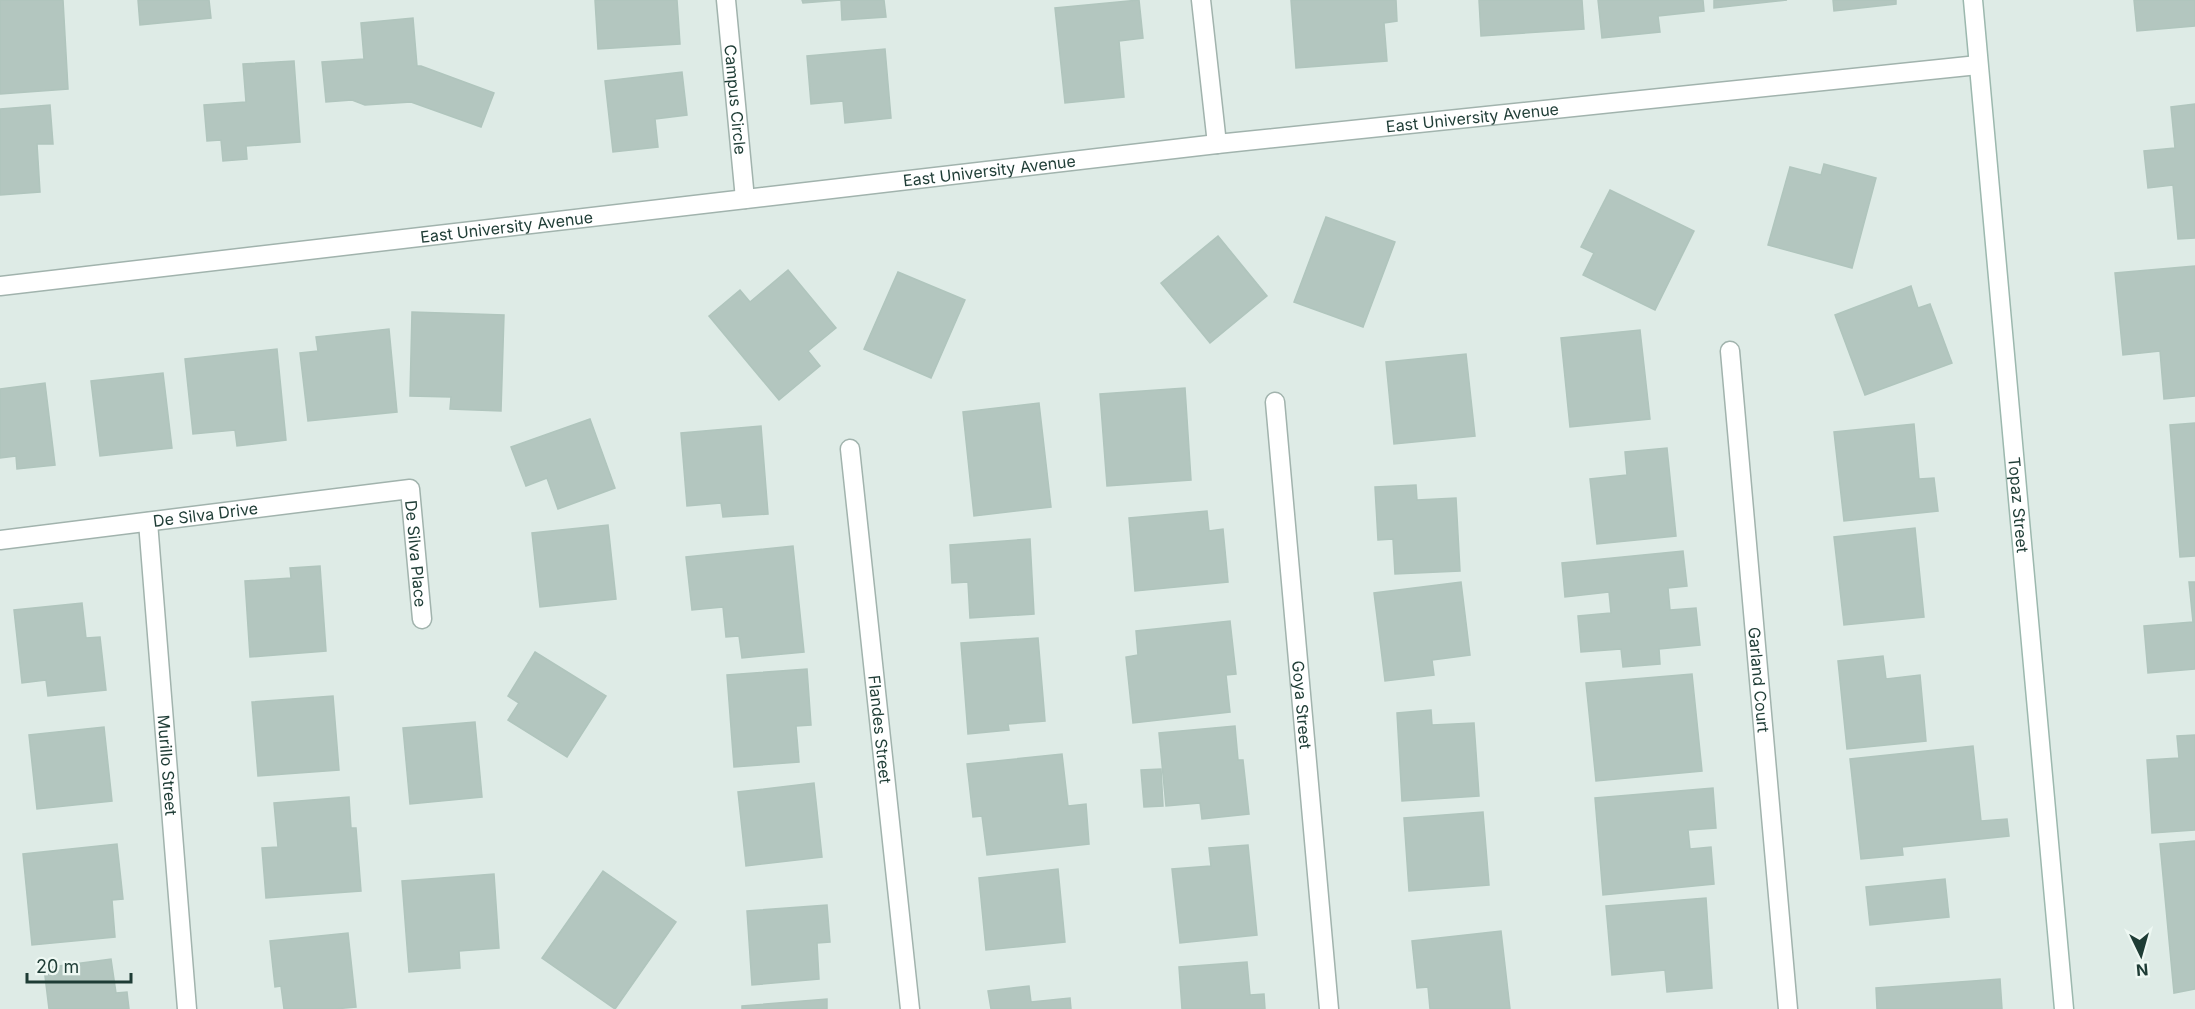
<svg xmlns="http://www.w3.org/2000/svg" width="2195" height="1009" font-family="Inter,sans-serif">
  <rect width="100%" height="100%" fill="#deebe6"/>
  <g fill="#b3c6bf" stroke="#b0c5bd" stroke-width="1.5">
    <polygon points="0,0 63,0 68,89 0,94"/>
    <polygon points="138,0 209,0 211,18 140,25"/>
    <polygon points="595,0 677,0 680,44 598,49"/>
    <polygon points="802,0 884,0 886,17 842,20 841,0 803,3"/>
    <polygon points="1139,0 1143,38 1119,41 1124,97 1065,103 1055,8"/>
    <polygon points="1291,0 1396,0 1397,21 1384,23 1387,61 1296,68"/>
    <polygon points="1479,0 1582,0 1584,29 1481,36"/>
    <polygon points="1598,0 1703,0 1704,11 1658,16 1660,32 1602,38"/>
    <polygon points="1714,0 1787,0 1714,8"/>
    <polygon points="1833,0 1896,0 1896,4 1834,11"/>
    <polygon points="2134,0 2195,0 2195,26 2137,31"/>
    <polygon points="413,18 417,66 421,66 494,93 481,127 411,102 365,105 352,100 326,102 322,62 364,59 361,23"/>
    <polygon points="885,49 891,118 845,123 843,101 811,104 807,56"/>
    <polygon points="294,61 300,142 246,146 247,159 223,161 221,140 207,141 204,105 246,102 243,64"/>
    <polygon points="682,72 687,115 655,119 658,147 613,152 605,81"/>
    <polygon points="2195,104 2195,238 2178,239 2173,185 2148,188 2144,151 2175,148 2171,107"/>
    <polygon points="50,105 53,144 37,144 40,192 0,195 0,109"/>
    <polygon points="1824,164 1876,178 1852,268 1768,245 1790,167 1821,175"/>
    <polygon points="1610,190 1694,231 1655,310 1583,275 1594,253 1581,247"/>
    <polygon points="1326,217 1395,242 1363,327 1294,302"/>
    <polygon points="1218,236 1267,296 1210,343 1161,283"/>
    <polygon points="2195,266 2195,396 2164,399 2160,351 2123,355 2115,273"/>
    <polygon points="788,270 836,328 808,351 820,366 779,400 709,316 740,290 750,302"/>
    <polygon points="898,272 965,300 931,378 864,349"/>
    <polygon points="1911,286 1918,308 1930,304 1952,363 1865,395 1835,315"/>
    <polygon points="412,312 504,315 501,411 450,409 451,397 410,396"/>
    <polygon points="389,329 397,412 308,421 300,353 318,351 316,337"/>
    <polygon points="1640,330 1650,419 1570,427 1561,338"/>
    <polygon points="277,349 286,440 237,446 235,430 193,434 185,359"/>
    <polygon points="1466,354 1475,436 1394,444 1386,362"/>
    <polygon points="163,373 172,448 100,456 91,381"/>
    <polygon points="45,383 55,465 17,469 16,456 0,458 0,389"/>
    <polygon points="1185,388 1191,480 1107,486 1100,394"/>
    <polygon points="1039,403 1051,507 974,516 963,412"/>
    <polygon points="590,419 615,488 558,509 547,478 526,486 511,447"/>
    <polygon points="2195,423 2195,556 2180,557 2170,425"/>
    <polygon points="1914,424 1919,479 1934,478 1938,511 1844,521 1834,432"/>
    <polygon points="761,426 768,514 723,517 721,503 687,506 681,433"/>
    <polygon points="1667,448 1676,536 1597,544 1590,479 1627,475 1625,452"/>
    <polygon points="1416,485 1417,500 1456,498 1460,571 1395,574 1393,539 1378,540 1375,487"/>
    <polygon points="1207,511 1209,531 1223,529 1228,582 1135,591 1129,518"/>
    <polygon points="608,525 616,599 540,607 532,533"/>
    <polygon points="1915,528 1924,617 1844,625 1834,537"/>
    <polygon points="1030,539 1034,614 970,618 968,582 952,583 950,545"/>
    <polygon points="793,546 804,652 742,658 739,636 726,637 723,607 692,610 686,557"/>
    <polygon points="1683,551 1687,586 1668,588 1670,610 1696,608 1700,645 1659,649 1660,664 1623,667 1621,649 1581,652 1578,616 1611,613 1609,592 1565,597 1562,563"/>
    <polygon points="320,566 326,651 250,657 245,581 291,578 290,568"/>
    <polygon points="1461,582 1470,655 1432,660 1434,675 1385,681 1374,593"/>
    <polygon points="2189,582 2195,582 2195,669 2148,673 2144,626 2193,622"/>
    <polygon points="82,603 86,638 100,637 106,690 48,696 46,680 22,683 14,610"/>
    <polygon points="1230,621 1236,674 1226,675 1230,712 1133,723 1126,657 1138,655 1136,631"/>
    <polygon points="1038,638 1045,721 1008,724 1009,730 968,734 961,643"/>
    <polygon points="535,652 606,696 567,757 508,720 519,703 508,696"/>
    <polygon points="1883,656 1886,679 1920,675 1926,741 1847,749 1838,661"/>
    <polygon points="807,669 811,725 796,726 799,762 734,767 727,675"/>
    <polygon points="1692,674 1702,771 1596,781 1586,683"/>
    <polygon points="333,696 339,770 258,776 252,702"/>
    <polygon points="1431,710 1432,725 1474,723 1479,796 1402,801 1397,713"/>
    <polygon points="475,722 482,797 410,804 403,728"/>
    <polygon points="1235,726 1238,760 1243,760 1249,814 1202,819 1200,803 1166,806 1159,733"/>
    <polygon points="104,727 112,801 37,809 29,735"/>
    <polygon points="2195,735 2195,830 2152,833 2147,760 2179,758 2177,736"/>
    <polygon points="1973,746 1981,821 2007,819 2009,836 1902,847 1903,855 1861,859 1850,759"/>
    <polygon points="1062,754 1068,806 1086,804 1089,844 987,855 982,816 973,817 967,764"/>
    <polygon points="1161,769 1163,806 1144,807 1141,770"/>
    <polygon points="814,783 822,857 746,866 738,792"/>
    <polygon points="1713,788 1716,828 1688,830 1690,849 1711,847 1714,884 1603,895 1595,798"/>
    <polygon points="349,797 351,828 356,828 361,891 266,898 262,848 278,847 274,803"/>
    <polygon points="1483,812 1489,885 1409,891 1404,818"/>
    <polygon points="2195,841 2195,989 2174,993 2160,844"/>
    <polygon points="117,844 123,899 112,900 115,937 32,945 23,854"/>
    <polygon points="1248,845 1257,935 1180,943 1172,869 1211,866 1209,848"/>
    <polygon points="1058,869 1065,942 986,950 979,878"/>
    <polygon points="603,871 676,922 615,1009 542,958"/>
    <polygon points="494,874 499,948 459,951 460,968 409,972 402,881"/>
    <polygon points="1945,879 1949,917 1870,925 1866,887"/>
    <polygon points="1706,898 1712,988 1667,992 1665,970 1612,975 1606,906"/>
    <polygon points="827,905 830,942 817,943 819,979 752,985 747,911"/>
    <polygon points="1501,931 1510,1009 1430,1009 1428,987 1417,988 1412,941"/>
    <polygon points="348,933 356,1007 334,1009 284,1009 281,986 275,987 270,941"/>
    <polygon points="111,959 116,993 127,992 129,1009 49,1009 44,968"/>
    <polygon points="1247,962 1250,995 1264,994 1265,1009 1182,1009 1179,967"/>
    <polygon points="2000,979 2002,1009 1877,1009 1876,988"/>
    <polygon points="1029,986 1031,1002 1070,998 1071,1009 991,1009 988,991"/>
    <polygon points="827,999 827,1009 742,1009 742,1006"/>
  </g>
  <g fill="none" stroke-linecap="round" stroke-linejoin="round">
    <defs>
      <g id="street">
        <path id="s1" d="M726,0L745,199"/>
        <polyline points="1201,0 1217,144"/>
        <path id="s2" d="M0,286L1217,144L1978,65"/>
        <path id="s3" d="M1730,351L1788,1009"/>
        <path id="s4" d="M1275,402L1329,1009"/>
        <path id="s5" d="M850,449L910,1009"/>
        <path id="s6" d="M148,522L187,1009"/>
        <path id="s7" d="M0,540L410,489L422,619"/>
      </g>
      <g id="secondary">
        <path id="s8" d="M1973,0L2064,1009"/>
      </g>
    </defs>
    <use href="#street" stroke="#a1b3ad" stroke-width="21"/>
    <use href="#secondary" stroke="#9cb8ae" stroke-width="21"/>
    <use href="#street" stroke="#fff" stroke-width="18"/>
    <use href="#secondary" stroke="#fff" stroke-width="18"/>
  </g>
  <g text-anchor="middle" stroke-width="6" stroke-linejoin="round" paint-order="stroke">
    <g font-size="16" fill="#1e3c35" stroke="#eef8f3">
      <text dy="6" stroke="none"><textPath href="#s1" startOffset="100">Campus Circle</textPath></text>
      <text dy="6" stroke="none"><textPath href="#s2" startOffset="1482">East University Avenue</textPath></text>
      <text dy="6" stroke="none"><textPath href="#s2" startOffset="996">East University Avenue</textPath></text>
      <text dy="6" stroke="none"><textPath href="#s2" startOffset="510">East University Avenue</textPath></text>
      <text dy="6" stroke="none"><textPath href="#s8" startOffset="507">Topaz Street</textPath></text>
      <text dy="6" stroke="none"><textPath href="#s7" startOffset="207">De Silva Drive</textPath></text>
      <text dy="6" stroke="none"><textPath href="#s7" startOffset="478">De Silva Place</textPath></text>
      <text dy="6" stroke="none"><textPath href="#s3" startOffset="330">Garland Court</textPath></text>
      <text dy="6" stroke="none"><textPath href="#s4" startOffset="304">Goya Street</textPath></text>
      <text dy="6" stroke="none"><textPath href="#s5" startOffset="282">Flandes Street</textPath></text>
      <text dy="6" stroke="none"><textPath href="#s6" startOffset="244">Murillo Street</textPath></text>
    </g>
  </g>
  <g transform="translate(2141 955) rotate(175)" stroke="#eef8f3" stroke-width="4.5" paint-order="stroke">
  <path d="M0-4.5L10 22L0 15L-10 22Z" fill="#1e3c35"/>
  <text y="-9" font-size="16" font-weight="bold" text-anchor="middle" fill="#1e3c35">N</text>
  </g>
  <path d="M27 973v9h104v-9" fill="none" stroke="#1e3c35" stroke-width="3"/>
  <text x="36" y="973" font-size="18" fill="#1e3c35" stroke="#eef8f3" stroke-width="4.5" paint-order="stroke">20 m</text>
</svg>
